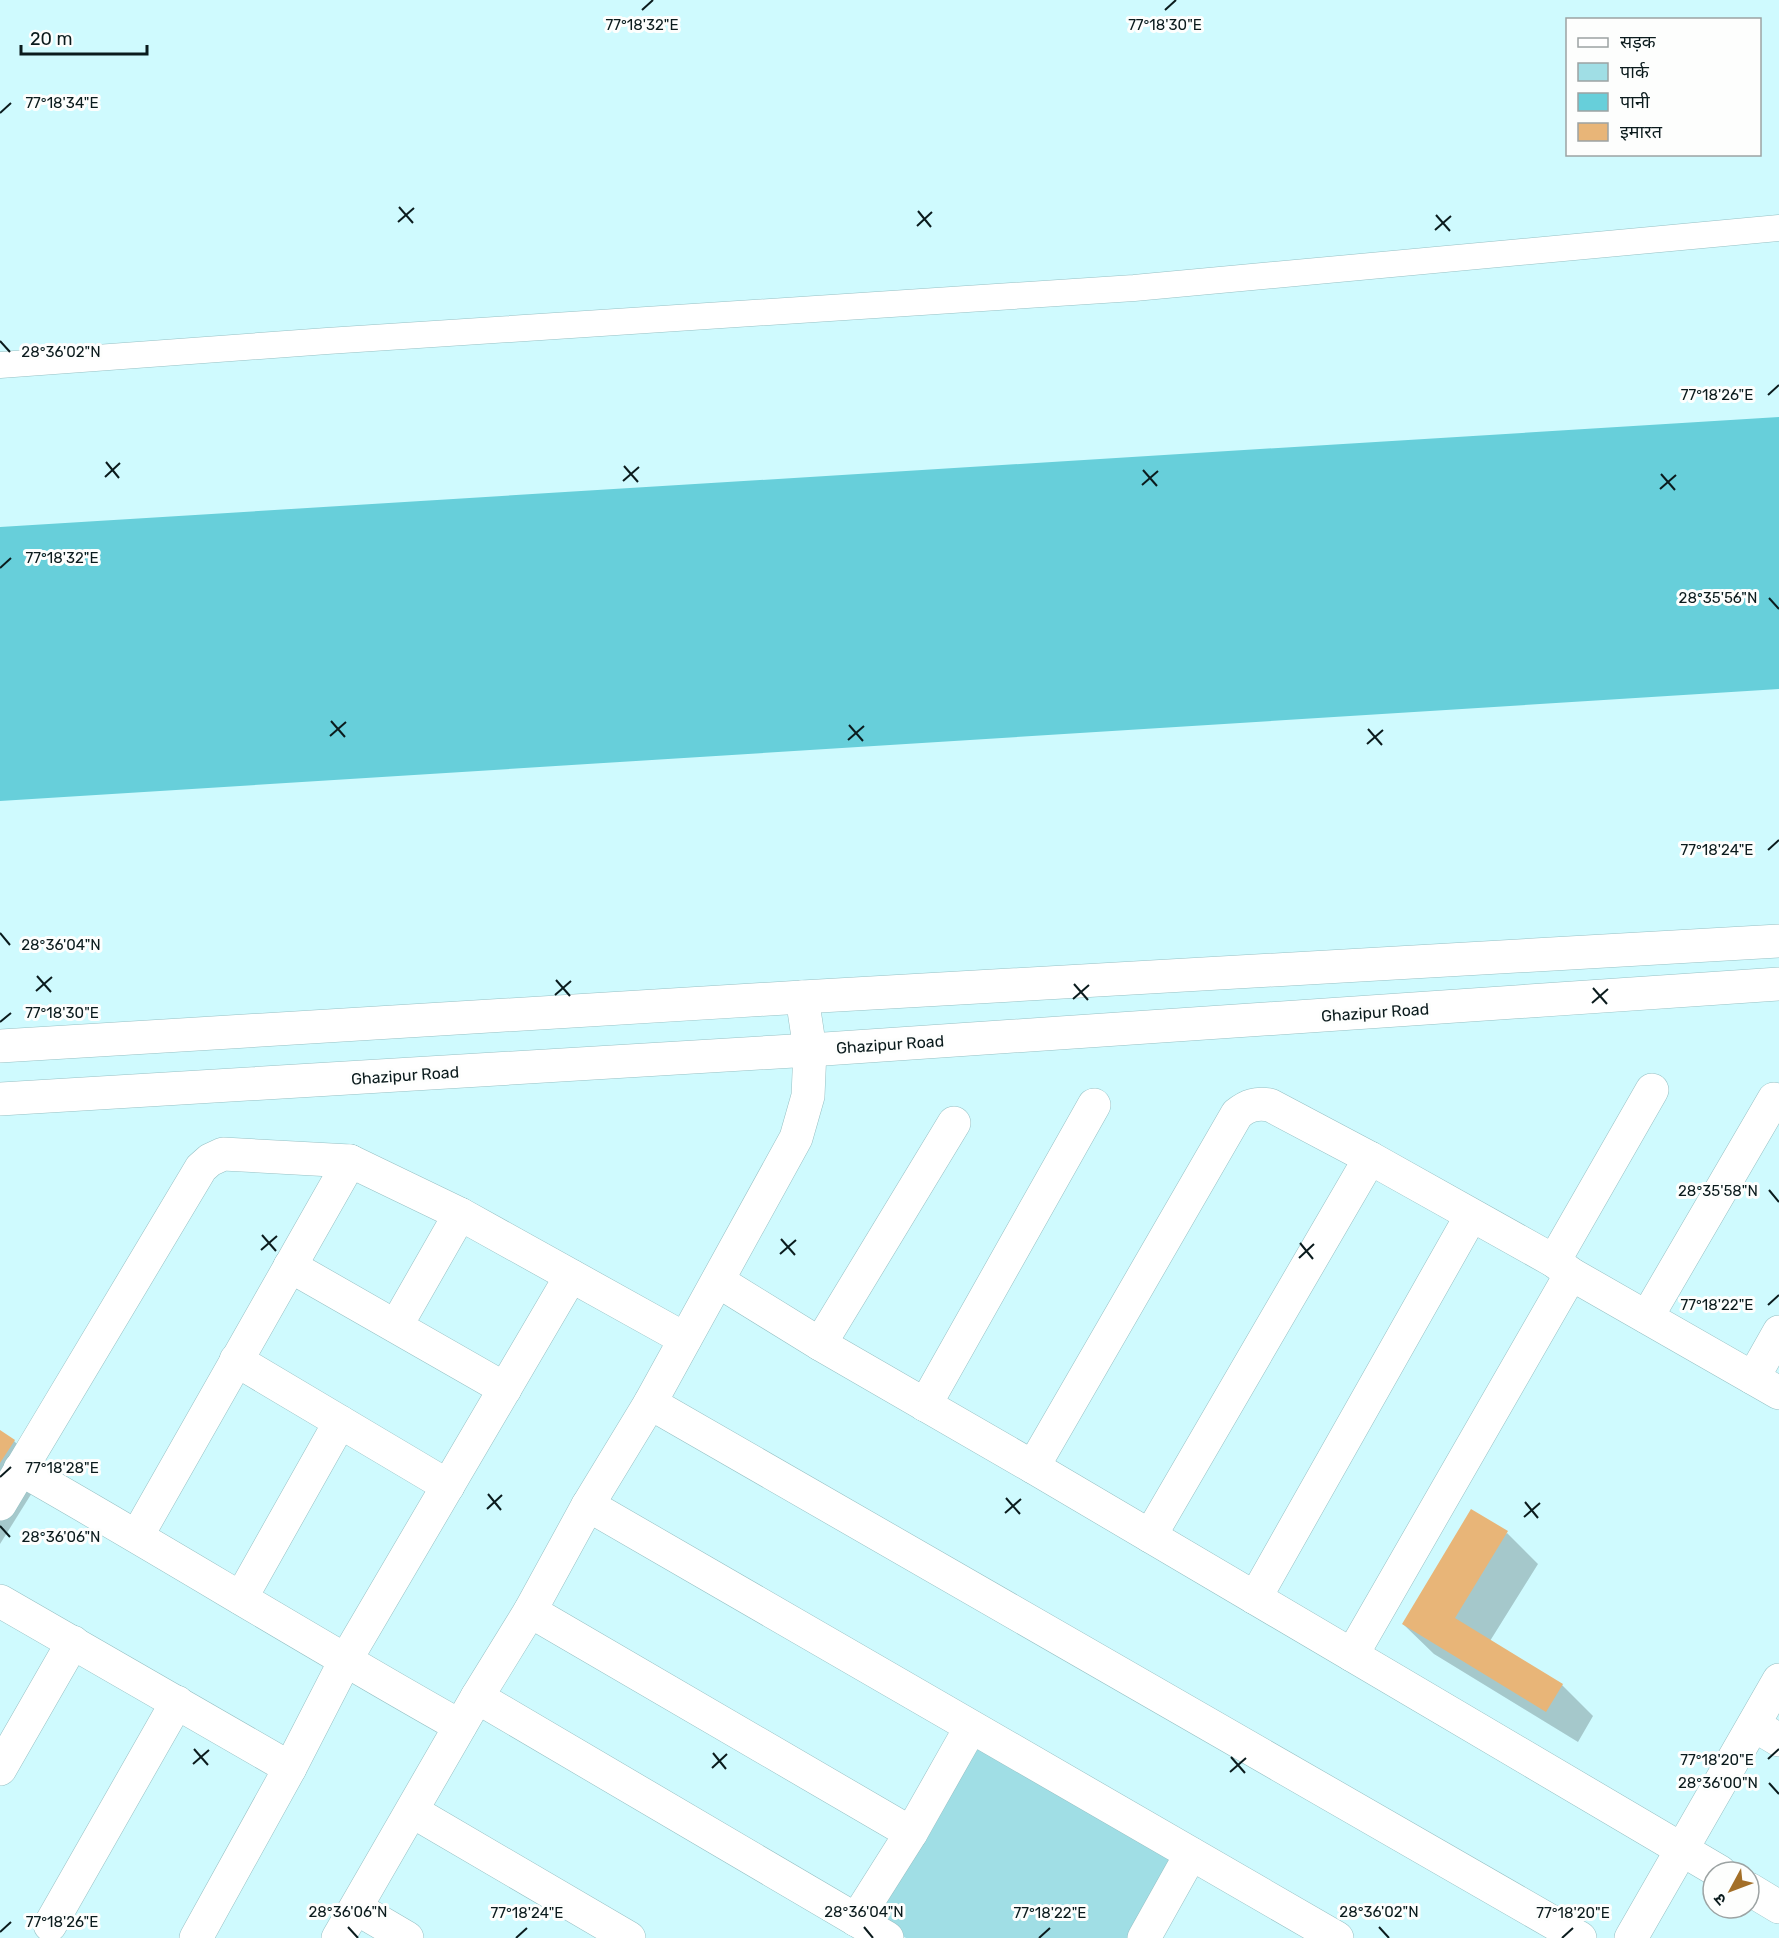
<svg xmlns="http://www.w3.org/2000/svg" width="1779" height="1938" font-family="Rubik,'Noto Sans Devanagari',sans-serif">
  <rect width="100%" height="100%" fill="#cffafe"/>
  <polygon fill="#a0dee5" points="974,1722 1190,1850 1138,1938 906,1938 865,1914"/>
  <polygon fill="#67cfda" points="1779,417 1779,689 0,801 0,527"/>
  <g fill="#0003">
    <polygon points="0,1432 14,1441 45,1472 0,1544"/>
    <polygon points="1507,1533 1538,1564 1490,1641 1562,1685 1593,1716 1578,1742 1434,1654 1403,1624"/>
  </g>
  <g fill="#e8b578">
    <polygon points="0,1430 15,1440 0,1463"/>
    <polygon points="1471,1509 1508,1531 1455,1618 1563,1684 1546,1712 1402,1624"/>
  </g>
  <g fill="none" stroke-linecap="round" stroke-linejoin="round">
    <defs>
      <polyline id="service" points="0,365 327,341 1134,288 1779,228"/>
      <g id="minor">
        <polyline points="1554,1261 1652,1090"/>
        <polyline points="290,1266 505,1389"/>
        <polyline points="718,1281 820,1344 1033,1467 1720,1872"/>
        <polyline points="1647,1317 1774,1099"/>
        <polyline points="396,1326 460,1214"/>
        <polyline points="820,1344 954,1123"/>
        <polyline points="236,1360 448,1486"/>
        <polyline points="1753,1378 1779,1332"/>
        <polyline points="650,1403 1580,1938"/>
        <polyline points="925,1405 1094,1105"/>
        <path d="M1033,1467L1237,1114C1248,1105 1256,1103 1270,1105L1370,1158L1554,1261L1571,1274L1779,1393"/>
        <path d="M20,1469C168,1553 312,1643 460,1726"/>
        <polyline points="0,1504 201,1168 210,1160 223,1154 350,1161 460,1214 685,1339"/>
        <polyline points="588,1505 1337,1938"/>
        <polyline points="137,1536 350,1161"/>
        <polyline points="1150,1536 1370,1158"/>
        <polyline points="241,1598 340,1422"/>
        <polyline points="1255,1598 1471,1216"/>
        <polyline points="0,1601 290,1768"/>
        <polyline points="530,1611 911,1833"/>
        <polyline points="1352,1655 1571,1274"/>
        <polyline points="477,1697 887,1938"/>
        <polyline points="1754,1725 1779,1740"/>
        <polyline points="0,1769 73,1642"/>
        <polyline points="412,1811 629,1938"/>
        <polyline points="1749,1889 1779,1907"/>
        <polyline points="356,1908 407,1938"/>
        <polyline points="856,1920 911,1833 971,1727"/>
        <polyline points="50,1925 177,1702"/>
        <polyline points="196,1938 290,1768 345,1661 571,1276"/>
        <polyline points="338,1938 477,1697 530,1611 588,1505 650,1403 796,1138 808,1096 810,1050 802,997"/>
        <polyline points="1144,1938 1191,1854"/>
        <polyline points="1631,1938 1779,1680"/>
      </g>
      <g id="secondary">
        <polyline points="0,1046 802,997 1779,941"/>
        <polyline points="0,1099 810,1050 1779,984"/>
      </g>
    </defs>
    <use href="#service" stroke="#96c0c4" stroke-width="27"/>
    <use href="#minor" stroke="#96c0c4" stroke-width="34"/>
    <use href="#secondary" stroke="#96c0c4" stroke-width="34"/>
    <use href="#service" stroke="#fff" stroke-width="26"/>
    <use href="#minor" stroke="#fff" stroke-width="33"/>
    <use href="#secondary" stroke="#fff" stroke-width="33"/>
  </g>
  <path fill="none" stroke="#0b1b1d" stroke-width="2" d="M642,10L653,0M1165,10L1176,0M0,113L11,103M399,207L413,223M918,211L931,227M1436,215L1450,231M398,222L414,208M917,226L932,212M1435,230L1451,216M0,341L10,352M1768,395L1779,385M106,462L119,478M624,466L638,482M1143,470L1157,486M1661,474L1675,490M105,477L120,463M623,481L639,467M1142,485L1158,471M1660,489L1676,475M0,568L11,558M1769,598L1779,609M331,721L345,737M849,725L863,741M1368,729L1382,745M330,736L346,722M848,740L864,726M1367,744L1383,730M1768,850L1779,840M0,933L10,945M37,976L51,992M556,980L570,996M1074,984L1088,1000M1593,988L1607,1004M36,991L52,977M555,995L571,981M1073,999L1089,985M1592,1003L1608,989M0,1022L11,1013M1769,1190L1779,1202M262,1235L276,1251M781,1239L795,1255M1300,1243L1313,1259M261,1250L277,1236M780,1254L796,1240M1299,1258L1314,1244M1768,1305L1779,1295M0,1477L11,1467M488,1494L501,1510M1006,1498L1020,1514M1525,1502L1538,1518M487,1509L502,1495M1005,1513L1021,1499M1524,1517L1540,1503M0,1526L10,1537M194,1749L208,1765M713,1753L726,1769M1231,1757L1245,1773M1768,1759L1779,1749M193,1764L209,1750M712,1768L727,1754M1230,1772L1246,1758M1769,1783L1779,1794M348,1927L358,1938M864,1927L873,1938M1379,1927L1389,1938M0,1932L11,1922M516,1938L527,1928M1039,1938L1050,1928M1562,1938L1573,1928"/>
  <g text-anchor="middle" stroke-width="6" stroke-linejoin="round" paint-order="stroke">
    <g font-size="16" fill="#0b1b1d" stroke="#fdfefd">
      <text transform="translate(1375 1012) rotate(-4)" y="6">Ghazipur Road</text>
      <text transform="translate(890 1044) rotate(-4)" y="6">Ghazipur Road</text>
      <text transform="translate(405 1075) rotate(-4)" y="6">Ghazipur Road</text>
    </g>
  </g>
  <g font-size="15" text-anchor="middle" fill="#0b1b1d" stroke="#fdfefd" stroke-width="6" stroke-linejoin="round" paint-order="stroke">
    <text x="642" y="30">77°18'32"E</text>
    <text x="1165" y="30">77°18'30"E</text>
    <text x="62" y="108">77°18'34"E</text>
    <text x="61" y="357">28°36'02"N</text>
    <text x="1717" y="400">77°18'26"E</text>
    <text x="62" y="563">77°18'32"E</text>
    <text x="1718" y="603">28°35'56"N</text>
    <text x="1717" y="855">77°18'24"E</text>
    <text x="61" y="950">28°36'04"N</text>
    <text x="62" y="1018">77°18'30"E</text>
    <text x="1718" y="1196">28°35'58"N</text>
    <text x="1717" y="1310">77°18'22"E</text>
    <text x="62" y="1473">77°18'28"E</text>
    <text x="61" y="1542">28°36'06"N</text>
    <text x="1717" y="1765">77°18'20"E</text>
    <text x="1718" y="1788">28°36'00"N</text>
    <text x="348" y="1917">28°36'06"N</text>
    <text x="864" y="1917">28°36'04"N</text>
    <text x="1379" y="1917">28°36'02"N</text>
    <text x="527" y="1918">77°18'24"E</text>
    <text x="1050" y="1918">77°18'22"E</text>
    <text x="1573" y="1918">77°18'20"E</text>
    <text x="62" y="1927">77°18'26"E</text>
  </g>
  <rect x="1566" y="18" width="195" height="138" fill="#fdfefd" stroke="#9ca3a3" stroke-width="1.5"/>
  <rect x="1578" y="38" width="30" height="9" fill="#ffffff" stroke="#9ca3a3" stroke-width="1.5"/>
  <text x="1620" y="48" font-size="18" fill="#0b1b1d">सड़क</text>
  <rect x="1578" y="63" width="30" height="18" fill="#a0dee5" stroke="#9ca3a3" stroke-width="1.5"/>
  <text x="1620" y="78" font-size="18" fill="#0b1b1d">पार्क</text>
  <rect x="1578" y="93" width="30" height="18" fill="#67cfda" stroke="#9ca3a3" stroke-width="1.5"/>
  <text x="1620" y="108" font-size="18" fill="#0b1b1d">पानी</text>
  <rect x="1578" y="123" width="30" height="18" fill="#e8b578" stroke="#9ca3a3" stroke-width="1.5"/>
  <text x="1620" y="138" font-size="18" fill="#0b1b1d">इमारत</text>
  <g transform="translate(1731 1890) rotate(229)"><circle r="28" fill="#fdfefd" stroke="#9ca3a3" stroke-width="1.5"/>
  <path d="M0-4.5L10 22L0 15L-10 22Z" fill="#a36f28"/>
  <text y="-9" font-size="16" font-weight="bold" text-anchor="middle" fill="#0b1b1d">उ</text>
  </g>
  <path d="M21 45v9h126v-9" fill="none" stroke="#0b1b1d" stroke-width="3"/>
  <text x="30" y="45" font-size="18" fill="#0b1b1d" stroke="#fdfefd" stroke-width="4.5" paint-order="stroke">20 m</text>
</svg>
